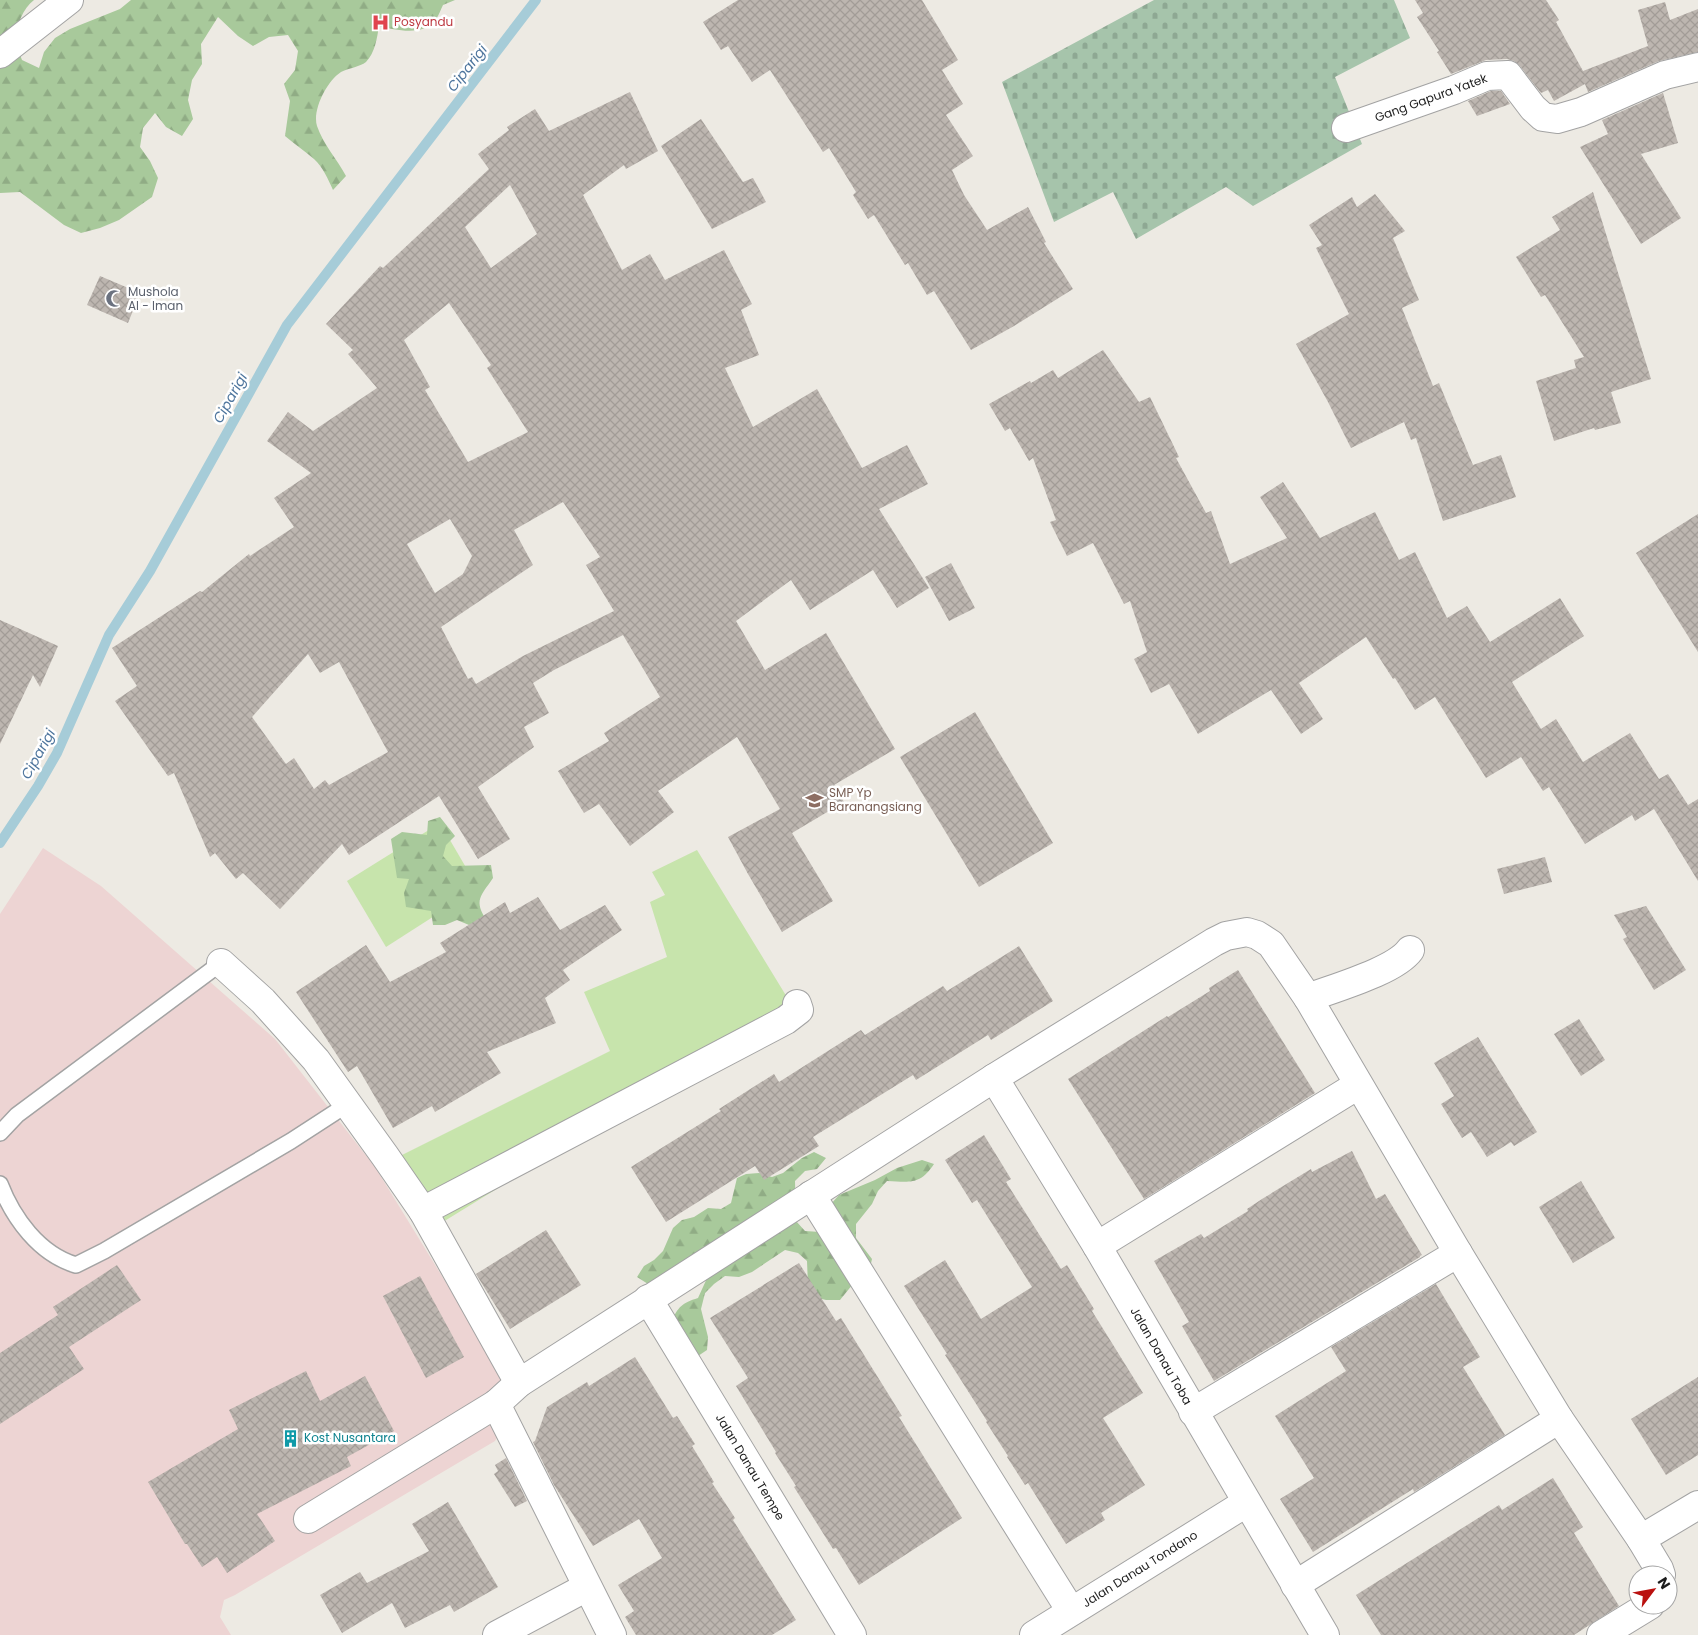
<svg xmlns="http://www.w3.org/2000/svg" width="1698" height="1635" font-family="Poppins,sans-serif">
  <defs>
    <pattern id="forest-firs" width="22" height="20" patternUnits="userSpaceOnUse" patternTransform="scale(1.25)"><rect width="22" height="20" fill="#a8c99b"/><path d="M5 1l3.5 6h-7zM16 11l3.5 6h-7z" fill="#90ac85"/></pattern>
    <pattern id="cemetery-stones" width="16" height="16" patternUnits="userSpaceOnUse" patternTransform="scale(1.25)"><rect width="16" height="16" fill="#a6c4ab"/><path d="M2 7V4a2 2 0 0 1 4 0v3zM10 15v-3a2 2 0 0 1 4 0v3z" fill="#8ea893"/></pattern>
    <pattern id="building-cross-hatch" width="8" height="8" patternUnits="userSpaceOnUse" patternTransform="scale(1.25)"><rect width="8" height="8" fill="#bdb6b0"/><path d="M0 0l8 8M0 8l8-8" fill="none" stroke="#a29c97"/></pattern>
  </defs>
  <rect width="100%" height="100%" fill="#edeae3"/>
  <polygon fill="#edd4d3" points="43,848 101,886 275,1039 375,1167 510,1387 507,1420 495,1441 235,1595 224,1600 220,1617 231,1635 0,1635 0,914"/>
  <g fill="#c7e4ac">
    <polygon points="440,823 478,888 386,947 347,881"/>
    <polygon points="697,850 793,1007 438,1225 398,1157 610,1051 584,992 667,957 650,902 665,895 652,872"/>
  </g>
  <g fill="url(#forest-firs)">
    <path d="M0,0H34C23,8 16,26 16,40C16,46 20,54 22,60L39,68L44,52L55,38L70,29L120,9L131,0H455L443,5C441,9 439,15 436,19C423,37 397,30 379,26C377,38 375,53 366,62C360,67 348,68 341,72C327,81 312,110 317,126C323,144 337,159 346,176L333,190C328,179 323,167 314,159C305,151 294,144 285,136L290,101L284,84L295,70L298,51L288,35L269,37L253,46L238,36L218,17L201,44L202,64L192,80L188,100L193,119L182,136L166,127L155,113L143,128L140,147L150,161L158,178L152,197L119,220L100,228L81,233L64,225L20,192L0,193Z"/>
    <path d="M440,817L455,836L446,845L443,856L452,866L491,865L493,878C481,896 473,900 487,921L469,925L457,920L445,925H433L431,911L406,907L404,893L409,879L397,878L391,839L402,832L427,835L428,821Z"/>
    <path d="M814,1152L826,1158L817,1169L805,1171L795,1181L796,1221L805,1231L820,1232L831,1204L839,1195L875,1180L897,1168L922,1160L934,1164C920,1185 911,1182 887,1181L878,1191L872,1204L856,1224V1238L872,1259L869,1272L857,1279L840,1300H826L814,1297L808,1286L807,1261L798,1253L785,1250L752,1272L739,1277L725,1276L714,1284L705,1293L701,1309L708,1337L707,1350L695,1358L671,1322C678,1307 682,1303 698,1298L708,1276L648,1284L637,1277L644,1266L654,1260L663,1251L673,1228L682,1220L694,1217L708,1208L721,1209L731,1203L737,1178L746,1174L759,1173L772,1177L783,1173L802,1158Z"/>
  </g>
  <polygon fill="url(#cemetery-stones)" points="1154,0 1394,0 1410,38 1335,77 1362,144 1253,206 1226,187 1136,239 1113,192 1054,222 1002,82"/>
  <g fill="none" stroke-linecap="round" stroke-linejoin="round">
    <polyline stroke="#a6ccd8" stroke-width="10" points="0,843 38,786 57,753 109,635 150,571 287,325 536,0"/>
  </g>
  <g fill="url(#building-cross-hatch)" fill-rule="evenodd">
    <polygon points="738,0 922,0 958,60 942,70 963,104 946,115 973,156 952,170 964,195 987,230 1028,207 1046,242 1044,243 1073,289 1014,326 971,350 934,291 927,295 908,263 905,265 874,215 868,219 853,195 856,192 829,148 823,152 770,70 752,82 728,46 721,50 703,22"/>
    <polygon points="1415,0 1546,0 1559,20 1556,22 1583,71 1648,46 1638,10 1665,2 1670,20 1698,9 1698,52 1659,61 1588,92 1585,84 1554,101 1548,90 1541,93 1520,66 1514,61 1507,59 1486,60 1451,74 1437,52 1439,51 1417,17 1423,13"/>
    <polygon points="1491,91 1501,91 1510,104 1477,116 1468,101"/>
    <path d="M630,92L658,151L626,169L624,165L583,195L622,270L650,254L665,280L724,250L752,304L741,310L759,355L725,368L753,427L817,389L862,468L907,445L928,484L879,509L929,588L897,608L873,570L810,610L791,580L736,621L765,670L826,633L895,749L834,785L844,802L792,833L833,901L782,932L748,874L728,837L780,809L737,737L658,791L674,812L630,846L599,804L584,813L558,771L609,741L604,733L660,697L623,635L554,670L533,683L549,713L524,727L534,747L478,787L510,839L478,859L439,796L349,855L342,844L280,909L243,873L236,879L215,853L210,857L174,773L168,776L115,701L137,686L112,648L200,591L202,592L249,554L250,556L294,527L274,498L311,473L267,441L288,412L313,431L377,388L348,354L353,350L326,324L380,266L383,268L489,169L478,154L509,130L507,127L535,109L549,131ZM510,185L537,234L491,268L465,227ZM449,303L491,365L487,368L528,432L468,462L425,390L430,387L404,340ZM563,502L600,557L586,565L614,611L523,656L476,684L472,677L468,679L441,627L533,565L514,530ZM450,519L472,556L463,574L435,593L407,544ZM308,654L320,673L339,662L388,752L329,785L325,780L314,789L294,758L286,764L252,717Z"/>
    <polygon points="1663,93 1678,143 1641,154 1681,218 1641,244 1580,147 1608,134 1602,120"/>
    <polygon points="701,119 743,182 753,178 766,202 712,229 661,146"/>
    <polygon points="1593,192 1651,379 1611,392 1621,423 1595,430 1594,428 1554,441 1536,381 1576,368 1574,360 1584,357 1545,295 1541,297 1516,257 1560,230 1552,217"/>
    <polygon points="1375,194 1405,231 1393,238 1419,300 1402,308 1433,386 1439,383 1473,465 1501,455 1516,497 1443,521 1416,438 1411,440 1404,422 1351,448 1328,402 1296,344 1349,314 1316,248 1322,245 1309,225 1352,197 1357,207"/>
    <polygon points="100,276 140,293 128,323 87,305"/>
    <polygon points="1103,350 1139,402 1150,397 1179,457 1176,458 1206,513 1211,511 1230,564 1287,538 1260,497 1283,482 1320,538 1375,512 1399,560 1415,552 1447,618 1467,606 1490,642 1560,598 1584,636 1512,682 1541,729 1556,719 1583,762 1630,733 1659,779 1668,774 1688,805 1698,799 1698,881 1654,809 1635,821 1632,815 1585,844 1549,787 1543,791 1521,757 1486,778 1435,697 1415,710 1395,678 1393,679 1366,637 1299,683 1323,719 1301,734 1271,690 1198,734 1169,684 1151,693 1134,659 1147,652 1130,601 1124,604 1093,543 1067,556 1050,522 1056,520 1033,458 1029,461 1010,428 1005,431 989,404 1030,381 1031,383 1053,370 1058,378"/>
    <polygon points="1698,514 1698,652 1636,553"/>
    <polygon points="951,563 975,608 949,621 925,577"/>
    <polygon points="0,620 58,646 40,687 33,675 0,744"/>
    <polygon points="975,712 1053,843 979,887 900,757"/>
    <polygon points="1545,857 1552,882 1504,894 1497,869"/>
    <polygon points="538,897 560,930 605,905 622,930 563,970 570,980 545,998 556,1023 487,1052 501,1073 435,1112 432,1106 393,1128 357,1066 348,1072 296,992 366,945 390,982 446,952 440,943 505,902 510,913"/>
    <polygon points="1646,906 1686,970 1654,990 1623,939 1627,937 1614,915"/>
    <polygon points="1019,946 1053,1001 991,1040 988,1035 916,1080 913,1075 813,1137 819,1146 764,1180 755,1166 666,1222 631,1167 721,1111 719,1109 774,1074 779,1082 861,1030 865,1035 943,986 947,991"/>
    <polygon points="1238,970 1315,1093 1144,1199 1068,1079 1167,1016 1168,1017 1210,991 1209,988"/>
    <polygon points="1579,1019 1605,1060 1581,1076 1554,1034"/>
    <polygon points="1478,1037 1537,1132 1514,1146 1511,1142 1487,1157 1471,1132 1462,1138 1441,1104 1454,1096 1434,1063"/>
    <polygon points="984,1135 1011,1179 1006,1182 1061,1269 1067,1265 1094,1309 1092,1311 1143,1393 1103,1418 1145,1485 1101,1513 1105,1520 1066,1544 1028,1483 1025,1485 1007,1457 1008,1456 986,1422 987,1421 945,1355 947,1354 904,1286 945,1260 981,1319 1032,1287 977,1200 972,1203 945,1160"/>
    <polygon points="1352,1151 1376,1199 1385,1194 1422,1255 1420,1256 1420,1257 1214,1381 1182,1326 1189,1322 1154,1261 1201,1234 1204,1238 1248,1211 1247,1209 1262,1199 1311,1169 1312,1172"/>
    <polygon points="1581,1181 1615,1238 1573,1263 1539,1207"/>
    <polygon points="546,1230 581,1285 510,1329 476,1274"/>
    <polygon points="799,1263 836,1321 841,1318 902,1416 899,1417 962,1518 859,1585 836,1548 833,1549 794,1487 796,1486 775,1453 776,1452 736,1386 748,1378 710,1318"/>
    <polygon points="117,1265 141,1300 69,1347 84,1369 0,1424 0,1353 58,1315 53,1307"/>
    <polygon points="420,1276 464,1357 426,1378 383,1296"/>
    <polygon points="1436,1284 1480,1357 1463,1367 1505,1435 1414,1492 1413,1489 1313,1552 1280,1499 1314,1478 1275,1416 1346,1371 1331,1347"/>
    <polygon points="635,1357 673,1418 677,1416 695,1444 692,1446 714,1482 712,1483 735,1518 733,1520 796,1620 772,1635 636,1635 625,1617 634,1611 618,1585 662,1558 639,1519 593,1546 554,1485 533,1442 535,1441 547,1407 587,1382 589,1386"/>
    <polygon points="306,1371 320,1401 365,1376 394,1431 347,1457 351,1466 257,1514 275,1541 227,1573 217,1557 202,1567 187,1544 185,1544 148,1482 238,1429 229,1410"/>
    <polygon points="1698,1377 1698,1455 1666,1475 1631,1419"/>
    <polygon points="506,1458 527,1501 515,1507 494,1474 498,1471 495,1465"/>
    <polygon points="1553,1478 1583,1527 1574,1533 1619,1606 1574,1635 1381,1635 1356,1595 1499,1505 1502,1510"/>
    <polygon points="448,1502 498,1587 454,1612 450,1605 405,1628 392,1603 342,1633 320,1595 360,1572 367,1583 429,1551 412,1524"/>
  </g>
  <g fill="none" stroke-linecap="round" stroke-linejoin="round">
    <defs>
      <g id="service">
        <polyline points="0,1133 17,1115 221,963"/>
        <path d="M0,1184C13,1218 39,1254 76,1265L104,1251L291,1141L348,1104"/>
      </g>
      <g id="minor">
        <polyline points="1346,128 1454,90 1487,76 1508,75 1533,108 1543,117 1557,119 1581,112 1665,75 1698,67"/>
        <polyline points="221,963 263,1001 316,1060 385,1156 423,1211 519,1383"/>
        <path d="M1308,998C1334,988 1395,971 1410,950"/>
        <polyline points="994,1078 1097,1246 1325,1635"/>
        <polyline points="811,1195 1071,1611"/>
        <polyline points="423,1211 786,1020 799,1010 797,1004"/>
        <polyline points="1097,1246 1358,1085"/>
        <polyline points="648,1299 852,1635"/>
        <polyline points="1193,1412 1458,1253"/>
        <polyline points="308,1519 496,1404"/>
        <polyline points="1661,1575 1659,1569 1641,1539 1698,1505"/>
        <polyline points="1295,1585 1559,1419"/>
        <polyline points="497,1635 587,1587"/>
        <polyline points="612,1635 496,1404 519,1383 994,1078 1214,942 1226,936 1247,932 1257,935 1271,944 1308,998 1458,1253 1559,1419 1641,1539"/>
        <polyline points="1034,1635 1246,1503"/>
        <polyline points="1601,1635 1650,1605"/>
      </g>
      <polyline id="tertiary" points="0,54 69,0"/>
    </defs>
    <use href="#service" stroke="#a3a3a3" stroke-width="18"/>
    <use href="#minor" stroke="#a3a3a3" stroke-width="30"/>
    <use href="#tertiary" stroke="#a3a3a3" stroke-width="30"/>
    <use href="#service" stroke="#fff" stroke-width="15"/>
    <use href="#minor" stroke="#fff" stroke-width="28"/>
    <use href="#tertiary" stroke="#fff" stroke-width="28"/>
  </g>
  <defs>
    <symbol id="hospital-bare" viewBox="-9 -9 18 18"><path d="M-5-5h3v3.5h4V-5h3V5h-3V1.5h-4V5h-3Z" fill="#e0444e" stroke="#fff" stroke-width="2.5" paint-order="stroke"/></symbol>
    <symbol id="mosque-bare" viewBox="-9 -9 18 18"><path d="M3.5-4.9A6 6 0 1 0 3.5 4.9A5 5 0 1 1 3.5-4.9Z" fill="#6b7280" stroke="#fff" stroke-width="2.5" paint-order="stroke"/></symbol>
    <symbol id="school-bare" viewBox="-9 -9 18 18"><path d="M0-5L7-2L0 1L-7-2ZM-4 1L0 2.5L4 1V4Q0 6-4 4Z" fill="#8d6e63" stroke="#fff" stroke-width="2.5" paint-order="stroke"/></symbol>
    <symbol id="building-bare" viewBox="-9 -9 18 18"><path d="M-4-6H4V6H1V3H-1V6H-4ZM-2.5-4.3h1.7v1.8h-1.7ZM.8-4.3h1.7v1.8H.8ZM-2.5-1h1.7V.8h-1.7ZM.8-1h1.7V.8H.8Z" fill="#0f9aa8" stroke="#fff" stroke-width="2.5" paint-order="stroke"/></symbol>
  </defs>
  <g fill-rule="evenodd">
    <use href="#hospital-bare" x="368" y="10" width="25" height="25"/>
    <use href="#mosque-bare" x="102" y="286" width="25" height="25"/>
    <use href="#school-bare" x="802" y="788" width="25" height="25"/>
    <use href="#building-bare" x="278" y="1426" width="25" height="25"/>
  </g>
  <g text-anchor="middle" stroke-width="5" stroke-linejoin="round" paint-order="stroke">
    <g font-size="12" fill="#be3a42" stroke="#fff" text-anchor="start">
      <text x="394" y="26">Posyandu</text>
    </g>
    <g font-size="12" fill="#1c1c1c" stroke="#fff">
      <text transform="translate(1431 98) rotate(-20)" y="4">Gang Gapura Yatek</text>
      <text transform="translate(1161 1356) rotate(60)" y="4">Jalan Danau Toba</text>
      <text transform="translate(750 1467) rotate(59)" y="4">Jalan Danau Tempe</text>
      <text transform="translate(1140 1569) rotate(-32)" y="4">Jalan Danau Tondano</text>
    </g>
    <g font-size="12" fill="#5b616d" stroke="#fff" text-anchor="start">
      <text x="128" y="296">Mushola<tspan x="128" dy="14">Al - Iman</tspan></text>
    </g>
    <g font-size="12" fill="#785e54" stroke="#fff" text-anchor="start">
      <text x="829" y="797">SMP Yp<tspan x="829" dy="14">Baranangsiang</tspan></text>
    </g>
    <g font-size="12" fill="#0d838f" stroke="#fff" text-anchor="start">
      <text x="304" y="1442">Kost Nusantara</text>
    </g>
    <g font-size="14" font-style="italic" fill="#4e759d" stroke="#fff">
      <text transform="translate(467 68) rotate(-52)" y="5">Ciparigi</text>
      <text transform="translate(230 398) rotate(-61)" y="5">Ciparigi</text>
      <text transform="translate(38 754) rotate(-61)" y="5">Ciparigi</text>
    </g>
  </g>
  <g transform="translate(1653 1590) rotate(58)"><circle r="24" fill="#ffffff" stroke="#a4a4a4"/>
  <path d="M0-4L9 19L0 12L-9 19Z" fill="#ba110f"/>
  <text y="-8" font-size="14" font-weight="bold" text-anchor="middle" fill="#1c1c1c">N</text>
  </g>
</svg>
